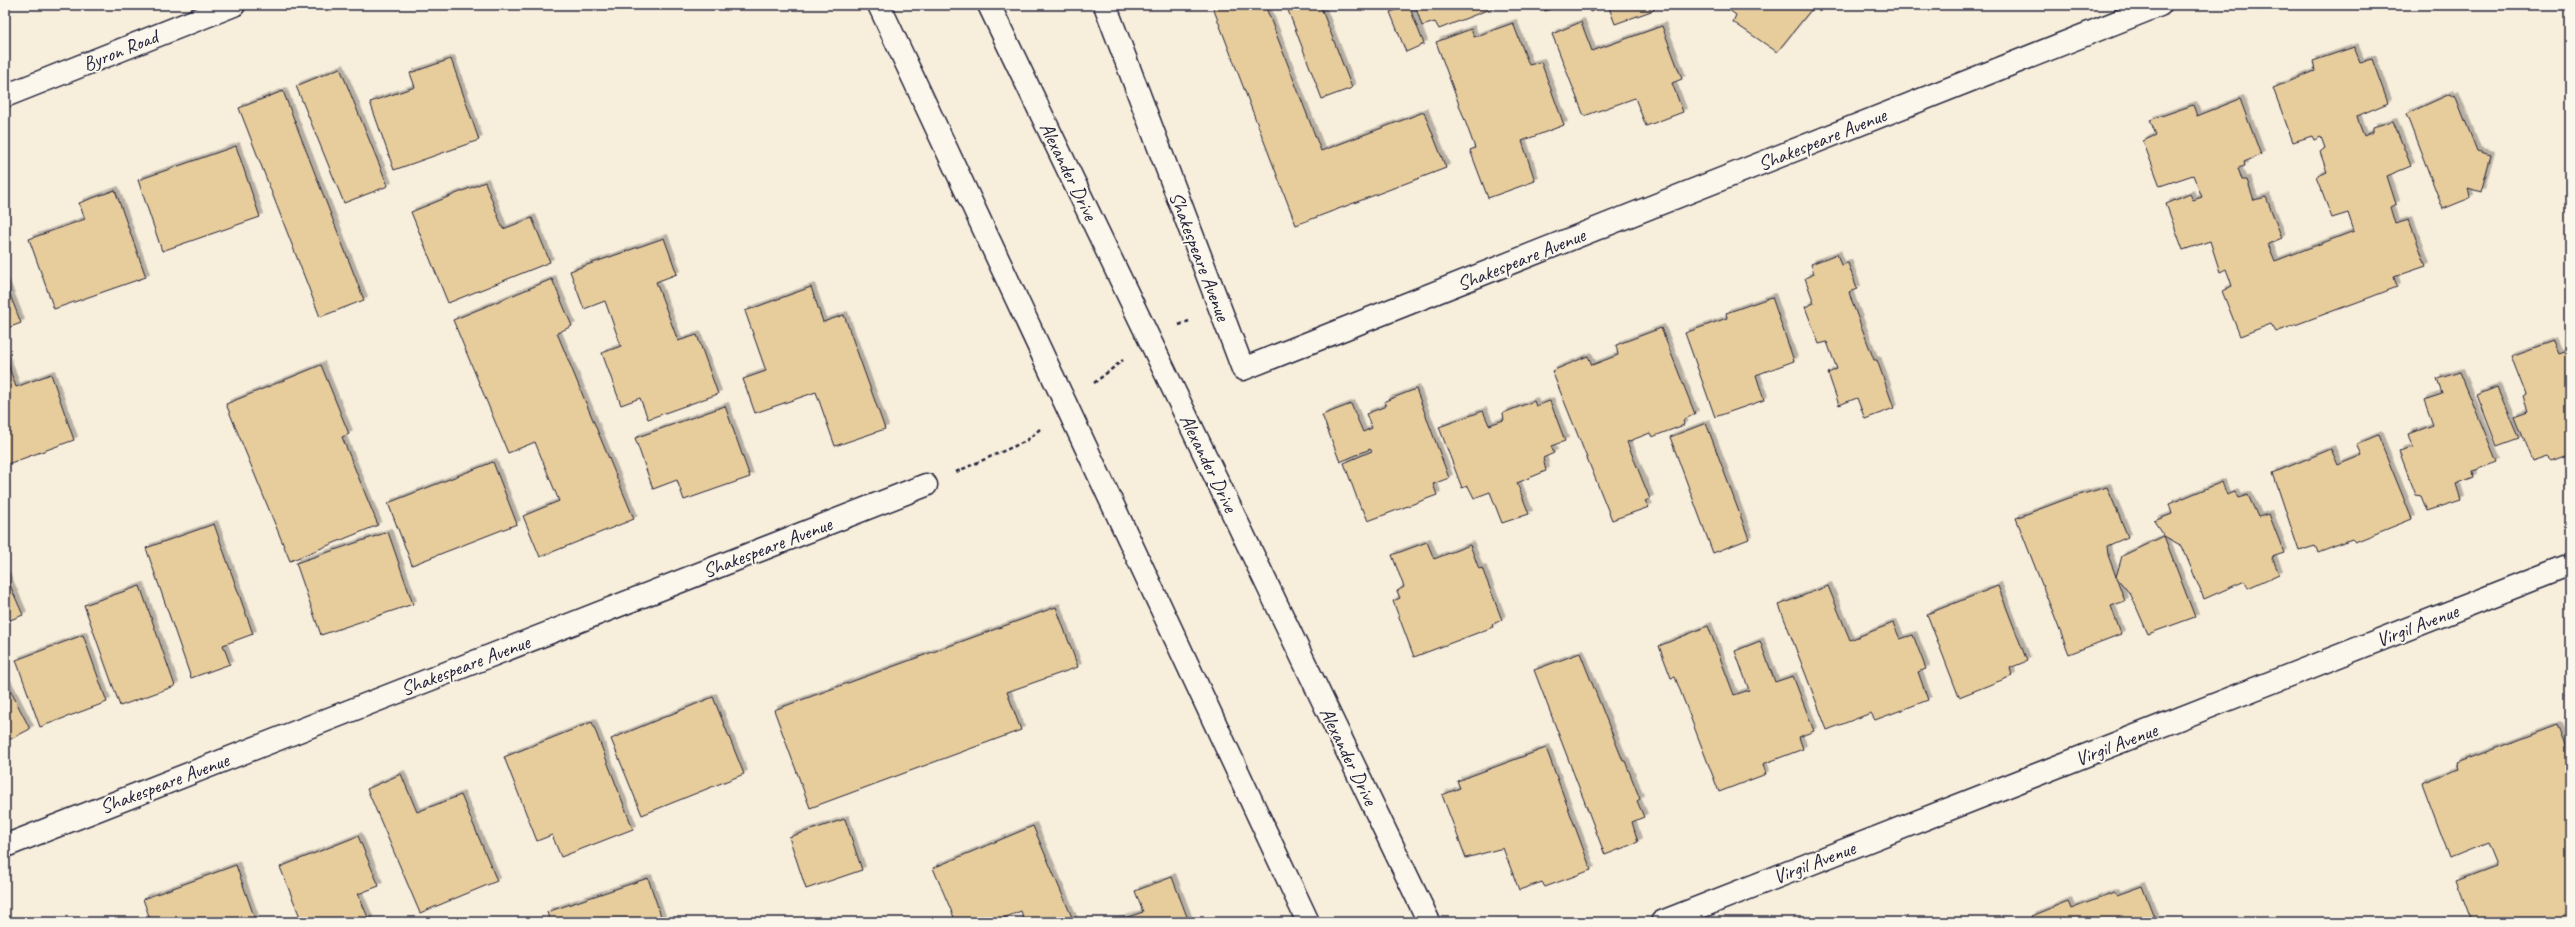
<svg xmlns="http://www.w3.org/2000/svg" width="2575" height="927" font-family="Caveat,sans-serif">
  <defs>
    <filter id="shadow"><feDropShadow dx="3.5" dy="-3.5" stdDeviation="0" flood-color="#0004"/></filter>
  </defs>
  <rect width="100%" height="100%" fill="#f7eedc"/>
  <filter id="ink" filterUnits="userSpaceOnUse"><feTurbulence type="fractalNoise" baseFrequency=".025" numOctaves="2"/><feDisplacementMap in="SourceGraphic" scale="8" xChannelSelector="R" yChannelSelector="G"/><feConvolveMatrix kernelMatrix="1 2 1 2 8 2 1 2 1" color-interpolation-filters="sRGB"/></filter>
  <g filter="url(#ink)">
    <g fill="#e7cc9c" stroke="#22223b" filter="url(#shadow)">
      <polygon points="1212,5 1265,5 1321,151 1424,112 1446,168 1296,225"/>
      <polygon points="1286,5 1320,5 1352,88 1322,99"/>
      <polygon points="1415,5 1500,5 1439,29 1435,22 1422,26"/>
      <polygon points="1543,5 1562,5 1545,11"/>
      <polygon points="1586,5 1652,5 1654,10 1615,24 1608,5 1590,12"/>
      <polygon points="1722,5 1824,5 1810,11 1777,52 1733,22 1736,15"/>
      <polygon points="1409,6 1424,44 1406,52 1390,12"/>
      <polygon points="1581,22 1592,51 1662,26 1682,79 1672,83 1683,112 1646,126 1635,98 1584,116 1552,34"/>
      <polygon points="1513,23 1529,65 1541,62 1564,125 1522,141 1535,181 1488,198 1470,150 1475,148 1436,42 1471,29 1474,37"/>
      <polygon points="2354,47 2360,62 2372,59 2388,103 2357,116 2360,126 2364,136 2373,132 2373,127 2393,121 2411,166 2387,176 2396,204 2390,207 2395,224 2409,220 2426,266 2394,277 2397,287 2371,297 2276,332 2271,324 2240,336 2222,291 2232,286 2229,277 2226,269 2220,272 2210,241 2183,250 2166,204 2190,194 2193,200 2202,197 2193,175 2160,186 2143,141 2156,135 2150,120 2193,105 2197,116 2240,99 2261,155 2244,162 2245,166 2238,168 2242,180 2247,180 2254,200 2266,197 2282,238 2268,244 2275,261 2354,231 2348,213 2332,218 2316,177 2327,172 2320,152 2325,148 2321,137 2314,140 2312,136 2293,142 2273,88 2315,71 2313,61"/>
      <polygon points="451,59 479,140 394,170 370,102 415,87 410,73"/>
      <polygon points="340,68 388,186 344,203 296,86"/>
      <polygon points="283,91 364,300 320,317 239,108"/>
      <polygon points="2450,94 2452,97 2455,95 2477,151 2491,155 2481,192 2468,188 2470,198 2443,209 2406,114"/>
      <polygon points="236,146 260,217 162,251 138,180"/>
      <polygon points="485,182 503,229 532,218 550,262 448,303 411,212"/>
      <polygon points="115,190 146,277 54,309 29,239 85,219 79,203"/>
      <polygon points="664,238 677,274 656,282 678,341 697,335 718,394 648,419 640,398 621,405 602,353 621,346 605,301 584,309 570,271"/>
      <polygon points="1837,254 1841,265 1848,263 1857,289 1849,292 1852,302 1874,360 1877,360 1894,408 1865,419 1857,398 1839,405 1828,373 1837,369 1827,342 1819,344 1805,307 1814,303 1805,278 1814,274 1811,264"/>
      <polygon points="552,279 572,326 557,333 634,519 540,557 523,516 559,501 535,442 508,453 453,320"/>
      <polygon points="5,282 21,323 5,329"/>
      <polygon points="811,287 823,322 844,315 885,429 835,446 816,392 755,413 743,379 766,371 745,311"/>
      <polygon points="1772,297 1794,361 1756,375 1764,400 1715,417 1685,333 1727,318 1726,313"/>
      <polygon points="1661,328 1695,414 1683,420 1684,425 1652,437 1650,433 1627,442 1650,499 1645,501 1649,507 1612,520 1552,371 1588,356 1592,365 1618,355 1616,345"/>
      <polygon points="2553,341 2558,353 2570,349 2570,453 2551,460 2547,456 2532,461 2514,416 2528,411 2523,397 2526,395 2511,356"/>
      <polygon points="5,356 16,387 51,374 74,440 5,465"/>
      <polygon points="321,365 349,434 342,437 378,525 290,561 226,404"/>
      <polygon points="2460,372 2497,462 2473,471 2474,477 2456,484 2461,500 2427,511 2421,496 2416,495 2399,451 2413,447 2409,434 2433,425 2424,400 2442,394 2437,379"/>
      <polygon points="2497,387 2519,438 2497,446 2477,395"/>
      <polygon points="1416,389 1449,478 1433,484 1437,495 1368,521 1363,509 1361,509 1344,463 1372,451 1370,449 1340,462 1322,415 1351,404 1363,432 1372,428 1366,414 1386,406 1385,401"/>
      <polygon points="1534,401 1536,406 1550,401 1565,441 1551,446 1554,453 1543,458 1546,471 1517,483 1529,514 1502,523 1490,492 1474,498 1468,486 1462,488 1439,427 1483,411 1489,425 1504,420 1503,413"/>
      <polygon points="725,406 750,477 684,500 677,480 653,489 635,438"/>
      <polygon points="1706,423 1749,539 1713,553 1670,437"/>
      <polygon points="2378,435 2412,519 2355,542 2352,539 2318,552 2315,546 2299,551 2273,473 2331,449 2338,465 2362,455 2357,444"/>
      <polygon points="493,462 517,524 412,565 388,503"/>
      <polygon points="2222,482 2227,495 2235,492 2238,498 2248,495 2258,517 2269,514 2284,553 2272,557 2279,574 2248,588 2245,581 2204,599 2182,546 2164,536 2154,521 2172,514 2169,504"/>
      <polygon points="2107,487 2128,537 2107,546 2108,555 2125,601 2111,606 2121,634 2069,654 2016,518 2069,498"/>
      <polygon points="214,524 253,634 223,645 230,664 191,678 146,548"/>
      <polygon points="388,532 413,604 321,635 296,563"/>
      <polygon points="2164,536 2195,617 2148,634 2131,595 2116,577 2122,556"/>
      <polygon points="1427,542 1434,559 1470,545 1479,569 1482,568 1502,620 1492,624 1493,627 1414,657 1393,601 1400,598 1397,591 1404,587 1392,555"/>
      <polygon points="5,574 23,615 5,622"/>
      <polygon points="140,586 175,686 120,706 84,605"/>
      <polygon points="1828,586 1850,640 1893,623 1900,639 1913,635 1926,669 1918,672 1928,700 1875,720 1871,713 1827,730 1779,605"/>
      <polygon points="1998,586 2027,661 2010,668 2012,676 1959,697 1927,614"/>
      <polygon points="1056,607 1078,667 1007,692 1021,730 810,808 774,710"/>
      <polygon points="1708,626 1734,695 1749,690 1735,651 1760,641 1775,682 1793,676 1814,731 1799,737 1803,749 1763,764 1766,774 1719,792 1675,677 1671,678 1659,646"/>
      <polygon points="83,635 107,702 40,727 16,660"/>
      <polygon points="1580,653 1623,761 1625,761 1640,799 1637,801 1644,817 1632,822 1638,842 1605,855 1534,670"/>
      <polygon points="5,680 30,729 5,742"/>
      <polygon points="713,697 744,774 642,815 611,739"/>
      <polygon points="592,722 633,829 561,857 552,835 537,841 504,757"/>
      <polygon points="2557,725 2570,759 2570,922 2472,922 2456,880 2496,865 2487,843 2450,858 2422,783 2459,769 2457,763"/>
      <polygon points="1546,748 1591,870 1545,887 1542,882 1519,890 1503,848 1466,858 1442,795 1460,788 1457,781"/>
      <polygon points="401,774 417,812 461,795 497,881 420,913 367,789"/>
      <polygon points="845,819 862,870 806,889 789,837"/>
      <polygon points="1033,826 1074,922 1025,922 1021,911 994,922 956,922 933,868"/>
      <polygon points="358,836 379,886 358,894 370,922 302,922 280,867"/>
      <polygon points="236,865 256,922 151,922 143,899"/>
      <polygon points="1172,877 1189,922 1114,922 1143,912 1135,891"/>
      <polygon points="648,878 663,922 550,922 547,912"/>
      <polygon points="2142,886 2156,922 2034,922 2031,916 2068,901 2071,909 2115,892 2117,895"/>
    </g>
    <g fill="none" stroke-linecap="round" stroke-linejoin="round">
      <defs>
        <g id="minor">
          <polyline points="1105,5 1243,369 2160,5"/>
          <polyline points="5,96 234,5"/>
          <polyline points="5,846 926,485"/>
          <polyline points="1662,922 2570,565"/>
        </g>
        <g id="primary">
          <polyline points="879,5 1308,922"/>
          <polyline points="989,5 1429,922"/>
        </g>
      </defs>
      <use href="#minor" stroke="#22223b" stroke-width="25"/>
      <use href="#primary" stroke="#22223b" stroke-width="25"/>
      <g stroke="#22223b" stroke-width="2.5" stroke-dasharray="4 3" stroke-linecap="butt">
        <polyline points="1179,325 1189,321"/>
        <polyline points="1094,383 1123,360"/>
        <polyline points="956,472 1026,441 1040,429"/>
      </g>
      <use href="#minor" stroke="#fbf7ec" stroke-width="22"/>
      <use href="#primary" stroke="#fbf7ec" stroke-width="22"/>
    </g>
  </g>
  <g text-anchor="middle" stroke-width="4" stroke-linejoin="round" paint-order="stroke">
    <g font-size="20" fill="#22223b" stroke="#fbf7ec">
      <text transform="translate(120 50) rotate(-22)" y="7">Byron Road</text>
      <text transform="translate(1822 139) rotate(-22)" y="7">Shakespeare Avenue</text>
      <text transform="translate(1069 171) rotate(64)" y="7">Alexander Drive</text>
      <text transform="translate(1200 256) rotate(69)" y="7">Shakespeare Avenue</text>
      <text transform="translate(1521 259) rotate(-22)" y="7">Shakespeare Avenue</text>
      <text transform="translate(1209 463) rotate(64)" y="7">Alexander Drive</text>
      <text transform="translate(767 547) rotate(-21)" y="7">Shakespeare Avenue</text>
      <text transform="translate(2417 625) rotate(-21)" y="7">Virgil Avenue</text>
      <text transform="translate(465 665) rotate(-21)" y="7">Shakespeare Avenue</text>
      <text transform="translate(2116 744) rotate(-21)" y="7">Virgil Avenue</text>
      <text transform="translate(1349 756) rotate(64)" y="7">Alexander Drive</text>
      <text transform="translate(164 783) rotate(-21)" y="7">Shakespeare Avenue</text>
      <text transform="translate(1814 862) rotate(-21)" y="7">Virgil Avenue</text>
    </g>
  </g>
  <rect width="2575" height="927" fill="none" stroke="#fbf7ec" stroke-width="20"/>
  <rect x="10" y="10" width="2555" height="907" fill="none" stroke="#22223b" stroke-width="1.5" filter="url(#ink)"/>
</svg>
